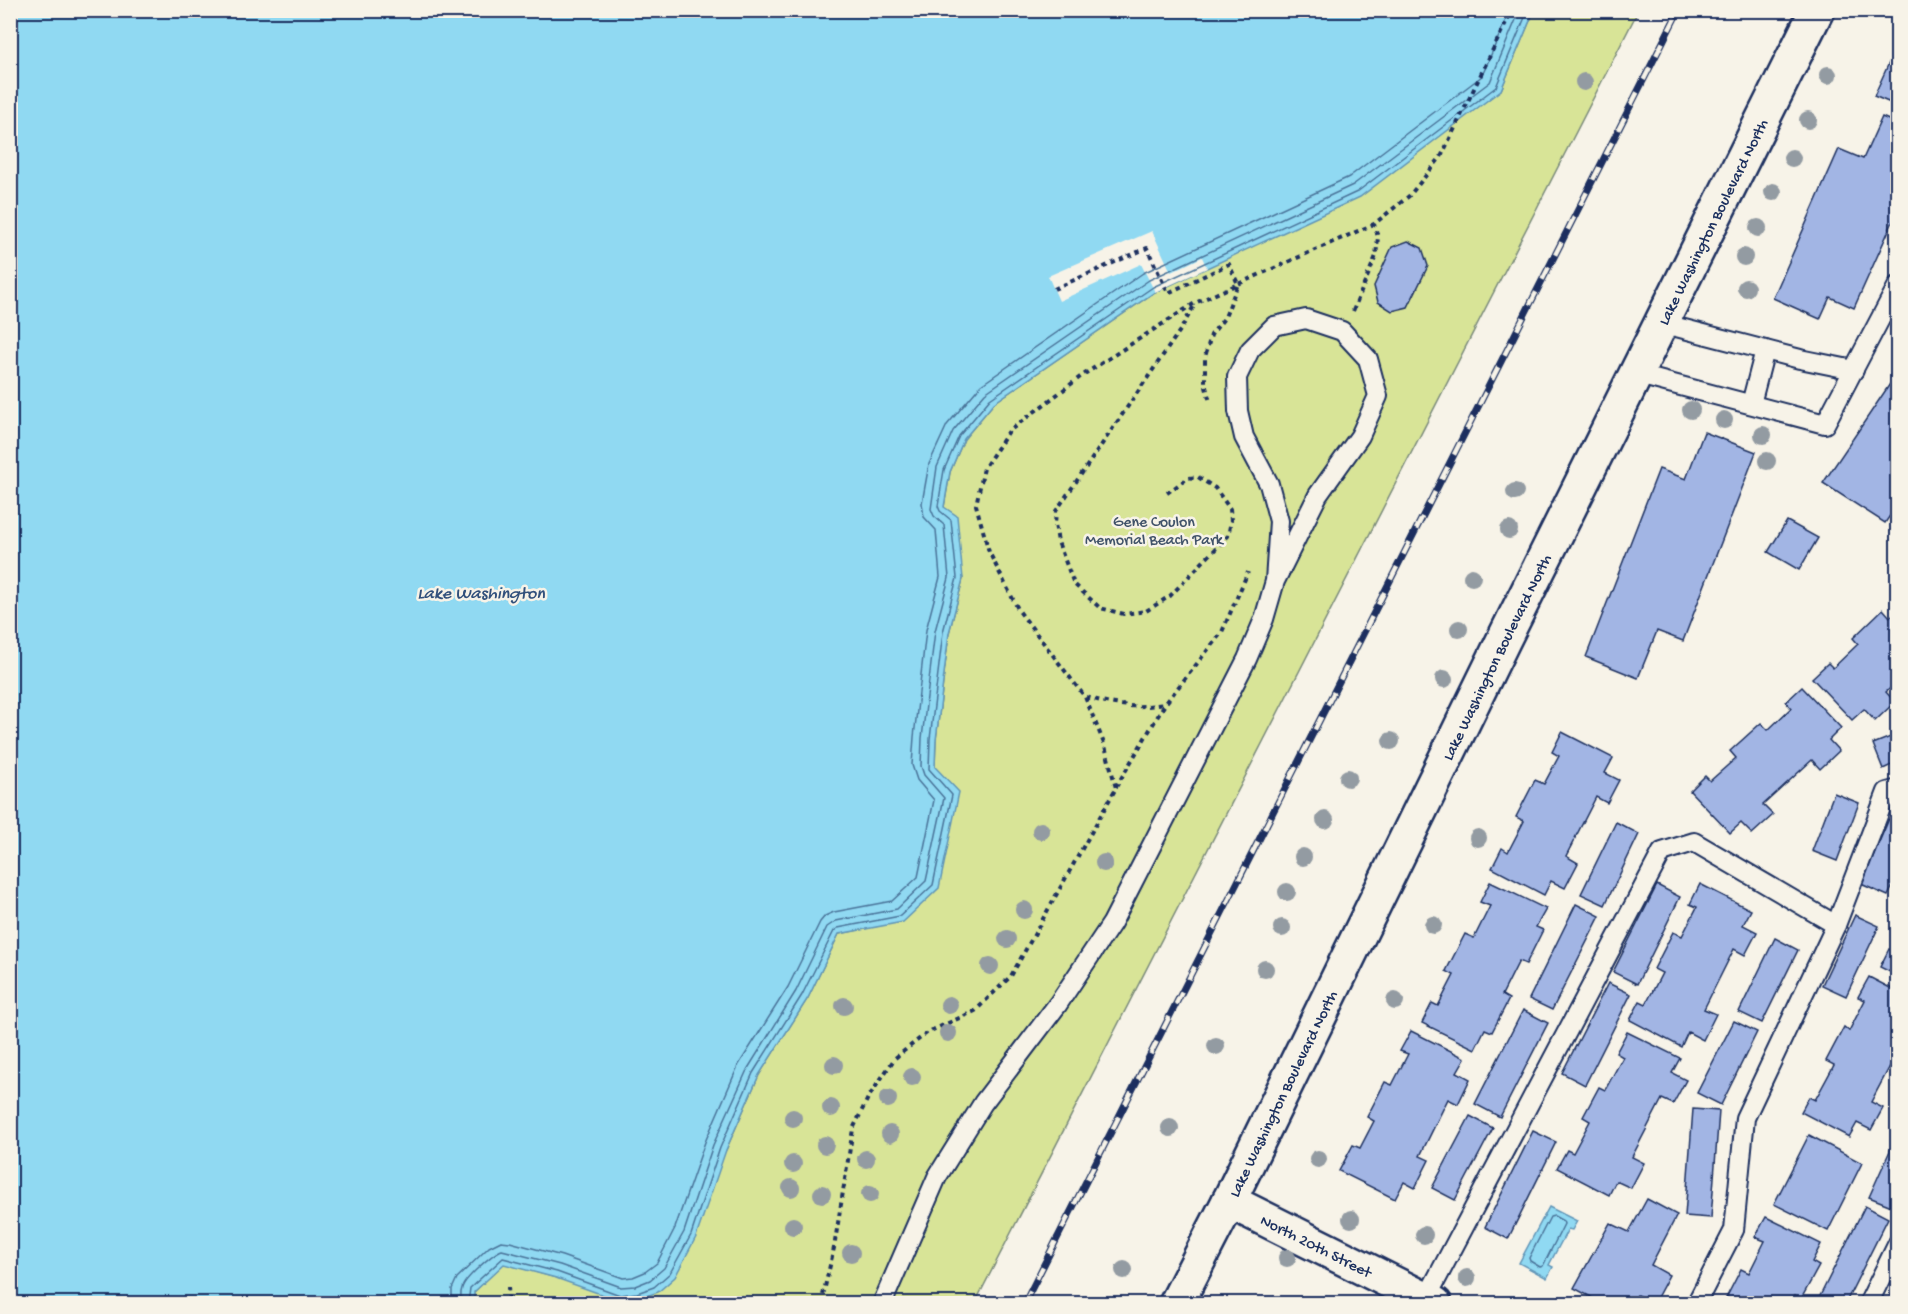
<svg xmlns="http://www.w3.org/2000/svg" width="1908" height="1314" font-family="'Gochi Hand',sans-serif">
  <rect width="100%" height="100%" fill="#f7f3e8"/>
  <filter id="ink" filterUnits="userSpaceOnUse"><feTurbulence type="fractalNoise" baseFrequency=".0167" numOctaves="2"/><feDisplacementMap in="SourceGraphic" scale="12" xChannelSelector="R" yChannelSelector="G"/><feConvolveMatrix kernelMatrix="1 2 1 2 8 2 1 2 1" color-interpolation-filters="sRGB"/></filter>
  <g filter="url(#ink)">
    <polygon fill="#d8e497" stroke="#7a8a7a" stroke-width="1.5" points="1534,11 1638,11 975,1303 474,1304 474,1292 504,1263 556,1278 726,1150 759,1075 808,998 839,934 903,921 935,767 936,740 949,633 963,579 944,507 950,472 964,439 994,403 1155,292 1185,278 1501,90"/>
    <g fill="#90d9f2" stroke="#6195b7" stroke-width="1.5">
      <polygon points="10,11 1534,11 1501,90 1360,197 1155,292 994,403 964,439 950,472 944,507 957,516 963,579 949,633 936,740 935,767 959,792 939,888 903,922 839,934 808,998 759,1075 726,1150 696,1237 675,1277 658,1292 638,1299 620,1301 556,1278 504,1264 474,1292 474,1304 11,1303"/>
      <polygon points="1549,1207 1577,1221 1572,1230 1568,1229 1549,1265 1553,1267 1547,1278 1519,1263"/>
    </g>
    <polygon fill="#f7f3e8" points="1152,231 1171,272 1202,257 1207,268 1155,292 1141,264 1059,301 1048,276"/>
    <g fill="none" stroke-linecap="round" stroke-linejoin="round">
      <g stroke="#4a7399" stroke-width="1.5">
        <polygon points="1554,1216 1563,1221 1564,1224 1543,1266 1540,1267 1530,1261 1529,1258 1550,1217"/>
        <polyline points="452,1304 452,1289 457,1278 489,1247 501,1241 510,1242 562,1256 623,1278 633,1277 645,1272 657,1263 675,1228 705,1142 738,1066 788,987 820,922 825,916 834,912 892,901 918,877 934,800 917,780 912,765 914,737 926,630 940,577 936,530 924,517 922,503 929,464 947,425 981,385 1143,273 1349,177 1482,76 1510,10"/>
        <path d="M461,1304C461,1299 460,1293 462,1288C464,1279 493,1253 502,1250L560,1265L621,1287L635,1286L650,1280L664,1268L684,1232L713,1145L747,1070L796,991L827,927L836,921L897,909L926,881L944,798L924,775L921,766L922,738L935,631L949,578L944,525L934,516L931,509L937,467L953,431L985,393L1149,280L1353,185L1490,82L1520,10"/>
        <polyline points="468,1304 470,1288 503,1258 557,1272 620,1295 637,1293 654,1287 670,1273 691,1235 720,1148 753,1073 802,995 834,931 838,928 900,916 933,885 952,795 929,769 930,739 943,632 957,578 951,520 940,511 938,506 944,470 959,436 990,399 1153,287 1357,192 1496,87 1528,10"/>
      </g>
    </g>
    <g fill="#a2b5e4" stroke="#1b2f5e" stroke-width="1.5">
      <polygon points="1898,43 1898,106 1874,96"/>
      <polygon points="1882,117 1898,124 1898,210 1854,308 1830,297 1820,319 1773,298 1839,149 1863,159"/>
      <polygon points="1408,241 1422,248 1428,266 1408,307 1392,311 1378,302 1374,286 1392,247"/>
      <polygon points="1898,372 1898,504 1885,523 1823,483"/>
      <polygon points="1704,432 1756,452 1683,641 1657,631 1638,678 1586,657 1659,469 1686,479"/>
      <polygon points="1787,521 1818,538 1799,570 1768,552"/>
      <polygon points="1883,609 1890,617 1898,610 1898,681 1886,692 1895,702 1875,721 1864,709 1852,720 1812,678 1828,663 1833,668 1858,644 1853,638"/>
      <polygon points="1802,687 1841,728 1829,740 1839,751 1820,769 1812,760 1763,805 1773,815 1752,834 1741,823 1730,833 1690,791 1705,776 1710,781 1736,758 1730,751 1761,723 1768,730 1791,708 1786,702"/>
      <polygon points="1562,732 1613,758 1605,773 1619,780 1607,803 1596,797 1566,856 1578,863 1565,888 1551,881 1544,895 1492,868 1502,848 1508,852 1524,821 1516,817 1535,780 1544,784 1559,756 1552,752"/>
      <polygon points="1898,734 1898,762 1883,769 1873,744"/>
      <polygon points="1834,793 1859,803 1837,861 1812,851"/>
      <polygon points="1889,819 1898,822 1898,875 1888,896 1861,884"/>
      <polygon points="1616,822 1639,834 1605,905 1581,894"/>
      <polygon points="1490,882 1546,909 1536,927 1543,930 1526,964 1519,961 1502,995 1509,999 1492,1032 1485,1029 1475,1049 1422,1023 1432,1003 1438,1006 1454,975 1446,971 1465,934 1474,938 1490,906 1480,902"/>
      <polygon points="1700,884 1751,910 1743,925 1757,932 1745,955 1734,949 1704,1009 1716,1014 1703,1040 1688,1032 1681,1047 1630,1020 1640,1001 1646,1004 1662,973 1654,969 1673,932 1682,936 1697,907 1690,904"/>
      <polygon points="1657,885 1680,897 1637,984 1613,972"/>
      <polygon points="1576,904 1600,916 1552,1010 1529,999"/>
      <polygon points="1855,915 1879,926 1846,996 1822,985"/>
      <polygon points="1775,938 1798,950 1762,1023 1739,1012"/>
      <polygon points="1898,948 1898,976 1880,967 1889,949 1895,952"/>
      <polygon points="1869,977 1898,992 1898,1051 1871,1102 1883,1108 1871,1130 1857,1123 1849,1137 1801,1112 1809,1097 1815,1100 1834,1065 1826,1061 1844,1027 1849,1031 1865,1000 1858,997"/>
      <polygon points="1608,983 1631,994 1585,1085 1562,1073"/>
      <polygon points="1523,1010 1548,1023 1500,1117 1475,1104"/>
      <polygon points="1734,1021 1757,1032 1721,1105 1697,1093"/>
      <polygon points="1411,1031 1465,1058 1457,1072 1470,1079 1458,1104 1448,1099 1420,1156 1429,1160 1415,1188 1404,1182 1395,1199 1339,1171 1353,1145 1360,1148 1374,1121 1367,1117 1385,1082 1392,1085 1408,1054 1400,1051"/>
      <polygon points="1627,1032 1680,1058 1672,1073 1686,1080 1673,1104 1662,1099 1632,1157 1644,1163 1631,1188 1616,1181 1609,1195 1557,1168 1567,1150 1573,1153 1590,1121 1583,1117 1599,1087 1605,1090 1623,1057 1616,1053"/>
      <polygon points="1693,1109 1719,1111 1711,1218 1685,1216"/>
      <polygon points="1470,1116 1493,1128 1455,1200 1432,1188"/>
      <polygon points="1533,1131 1556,1142 1508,1239 1485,1227"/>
      <polygon points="1898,1133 1898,1199 1894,1207 1869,1197"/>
      <polygon points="1809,1135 1862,1163 1828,1231 1774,1204"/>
      <polygon points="1647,1199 1677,1215 1651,1265 1669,1275 1654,1303 1637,1295 1632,1304 1604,1304 1574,1288 1610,1223 1629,1232"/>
      <polygon points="1865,1206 1888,1218 1845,1304 1819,1304 1817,1302"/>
      <polygon points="1766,1217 1821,1244 1812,1262 1819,1266 1801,1299 1795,1296 1791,1304 1723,1304 1741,1269 1749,1273 1765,1241 1755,1237"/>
      <polygon points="1898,1282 1898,1304 1887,1304"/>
    </g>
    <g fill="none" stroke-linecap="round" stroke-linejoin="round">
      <defs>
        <g id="service">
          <polyline points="1661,323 1800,359 1854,370"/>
          <polyline points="1635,374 1825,424 1898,285"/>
          <polyline points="1751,404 1765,350"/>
          <polyline points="1426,1299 1662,852 1694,842 1836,925"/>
          <polyline points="882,1304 937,1177 983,1103 1058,1004 1112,923 1247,659 1264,619 1275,581 1318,495 1360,436 1378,396 1368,359 1342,331 1306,319 1274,326 1250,350 1237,377 1238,411 1244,437 1269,484 1279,521 1275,581"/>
          <polyline points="1696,1304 1734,1230 1745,1118 1836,925 1887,792 1898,789"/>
          <polyline points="1868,1304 1898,1243"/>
        </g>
        <g id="minor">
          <path id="s1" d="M1229,1201L1435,1304"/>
        </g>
        <g id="tertiary">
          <path id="s2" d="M1176,1304L1229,1201L1503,641L1817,10"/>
        </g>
      </defs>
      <use href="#service" stroke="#1b2f5e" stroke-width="22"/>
      <use href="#minor" stroke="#1b2f5e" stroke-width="38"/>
      <use href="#tertiary" stroke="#1b2f5e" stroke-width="38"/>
      <g stroke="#1b2f5e" stroke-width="4" stroke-dasharray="4.5 4.5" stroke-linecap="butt">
        <polyline points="1054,289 1147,248 1168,293 1229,264 1238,284 1225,317 1211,335 1205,357 1205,383 1210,402"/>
        <polyline points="1353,311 1376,256 1378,237 1374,224"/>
        <polyline points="1167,493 1188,478 1198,477 1215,488 1230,509 1231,521 1228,536 1170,596 1146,611 1124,614 1100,608 1074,584 1058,542 1055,524 1056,511 1181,329 1195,304"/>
        <path d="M1086,697C1115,705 1133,709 1164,704"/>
        <polyline points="1116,787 1165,704 1222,632 1248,572"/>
        <polyline points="508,1287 509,1304"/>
        <polyline points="821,1304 834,1248 853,1129 868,1098 895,1058 928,1032 975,1011 1011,976 1116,788 1105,746 1085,697 1019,611 989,552 976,505 984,468 1009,431 1083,375 1195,303 1374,224 1409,196 1441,157 1512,10"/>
      </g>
      <use href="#service" stroke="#f7f3e8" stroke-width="18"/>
      <use href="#minor" stroke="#f7f3e8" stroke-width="33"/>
      <use href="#tertiary" stroke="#f7f3e8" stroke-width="33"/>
      <defs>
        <polyline id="rail" points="1024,1304 1679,10"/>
      </defs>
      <use href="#rail" stroke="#1b2f5e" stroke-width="7"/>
      <use href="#rail" stroke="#f7f3e8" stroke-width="4.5" stroke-dasharray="14" stroke-linecap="butt"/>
    </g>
    <g fill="#939ba2">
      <circle cx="1828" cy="75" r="9"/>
      <circle cx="1584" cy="82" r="9"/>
      <circle cx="1808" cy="120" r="9"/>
      <circle cx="1792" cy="158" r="9"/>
      <circle cx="1773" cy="192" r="9"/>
      <circle cx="1758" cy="228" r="9"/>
      <circle cx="1744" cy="257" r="9"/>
      <circle cx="1746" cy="288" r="9"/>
      <circle cx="1691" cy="410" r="9"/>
      <circle cx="1724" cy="420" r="9"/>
      <circle cx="1763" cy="435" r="9"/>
      <circle cx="1767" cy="461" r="9"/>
      <circle cx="1515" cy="492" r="9"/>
      <circle cx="1509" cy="530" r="9"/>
      <circle cx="1472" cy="577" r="9"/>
      <circle cx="1459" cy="629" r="9"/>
      <circle cx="1444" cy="679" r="9"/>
      <circle cx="1391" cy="741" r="9"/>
      <circle cx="1348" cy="778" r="9"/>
      <circle cx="1325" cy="820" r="9"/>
      <circle cx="1041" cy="831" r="9"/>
      <circle cx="1478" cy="838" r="9"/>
      <circle cx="1303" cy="857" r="9"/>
      <circle cx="1104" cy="863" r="9"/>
      <circle cx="1287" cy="892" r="9"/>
      <circle cx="1024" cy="910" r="9"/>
      <circle cx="1433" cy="925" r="9"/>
      <circle cx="1282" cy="928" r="9"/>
      <circle cx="1007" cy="939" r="9"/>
      <circle cx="990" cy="966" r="9"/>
      <circle cx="1265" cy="969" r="9"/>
      <circle cx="1395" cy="1001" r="9"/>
      <circle cx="949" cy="1005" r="9"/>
      <circle cx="844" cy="1006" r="9"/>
      <circle cx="948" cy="1033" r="9"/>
      <circle cx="1216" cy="1046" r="9"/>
      <circle cx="834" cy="1065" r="9"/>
      <circle cx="912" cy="1077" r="9"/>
      <circle cx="888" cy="1099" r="9"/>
      <circle cx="831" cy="1108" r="9"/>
      <circle cx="793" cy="1118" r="9"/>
      <circle cx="1170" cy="1128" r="9"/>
      <circle cx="890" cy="1134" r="9"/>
      <circle cx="825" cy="1145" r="9"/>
      <circle cx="866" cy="1159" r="9"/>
      <circle cx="1318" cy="1159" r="9"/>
      <circle cx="793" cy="1164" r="9"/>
      <circle cx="791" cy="1188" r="9"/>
      <circle cx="822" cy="1194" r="9"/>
      <circle cx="870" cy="1194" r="9"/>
      <circle cx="1351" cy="1219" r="9"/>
      <circle cx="793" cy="1226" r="9"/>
      <circle cx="1424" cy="1235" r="9"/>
      <circle cx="851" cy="1253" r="9"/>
      <circle cx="1287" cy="1258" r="9"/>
      <circle cx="1124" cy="1270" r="9"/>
      <circle cx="1467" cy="1278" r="9"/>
    </g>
  </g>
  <g text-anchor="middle" stroke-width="5" stroke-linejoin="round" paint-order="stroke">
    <g font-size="16" fill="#1b2f5e" stroke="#f7f3e8">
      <text dy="6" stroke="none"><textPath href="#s2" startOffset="1208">Lake Washington Boulevard North</textPath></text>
      <text dy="6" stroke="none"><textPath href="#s2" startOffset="722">Lake Washington Boulevard North</textPath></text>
      <text dy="6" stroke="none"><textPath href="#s2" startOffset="236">Lake Washington Boulevard North</textPath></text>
      <text dy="6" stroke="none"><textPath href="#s1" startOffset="98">North 20th Street</textPath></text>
    </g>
    <g font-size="16" fill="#415369" stroke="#f7f3e8">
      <text x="1154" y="526">Gene Coulon<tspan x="1154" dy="18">Memorial Beach Park</tspan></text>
    </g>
    <g font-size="18" font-style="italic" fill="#32517c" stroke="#f7f3e8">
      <text x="481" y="598">Lake Washington</text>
    </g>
  </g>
  <rect width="1908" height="1314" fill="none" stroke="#f7f3e8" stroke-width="36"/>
  <rect x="18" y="18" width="1872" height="1278" fill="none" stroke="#1b2f5e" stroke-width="2" filter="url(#ink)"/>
</svg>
